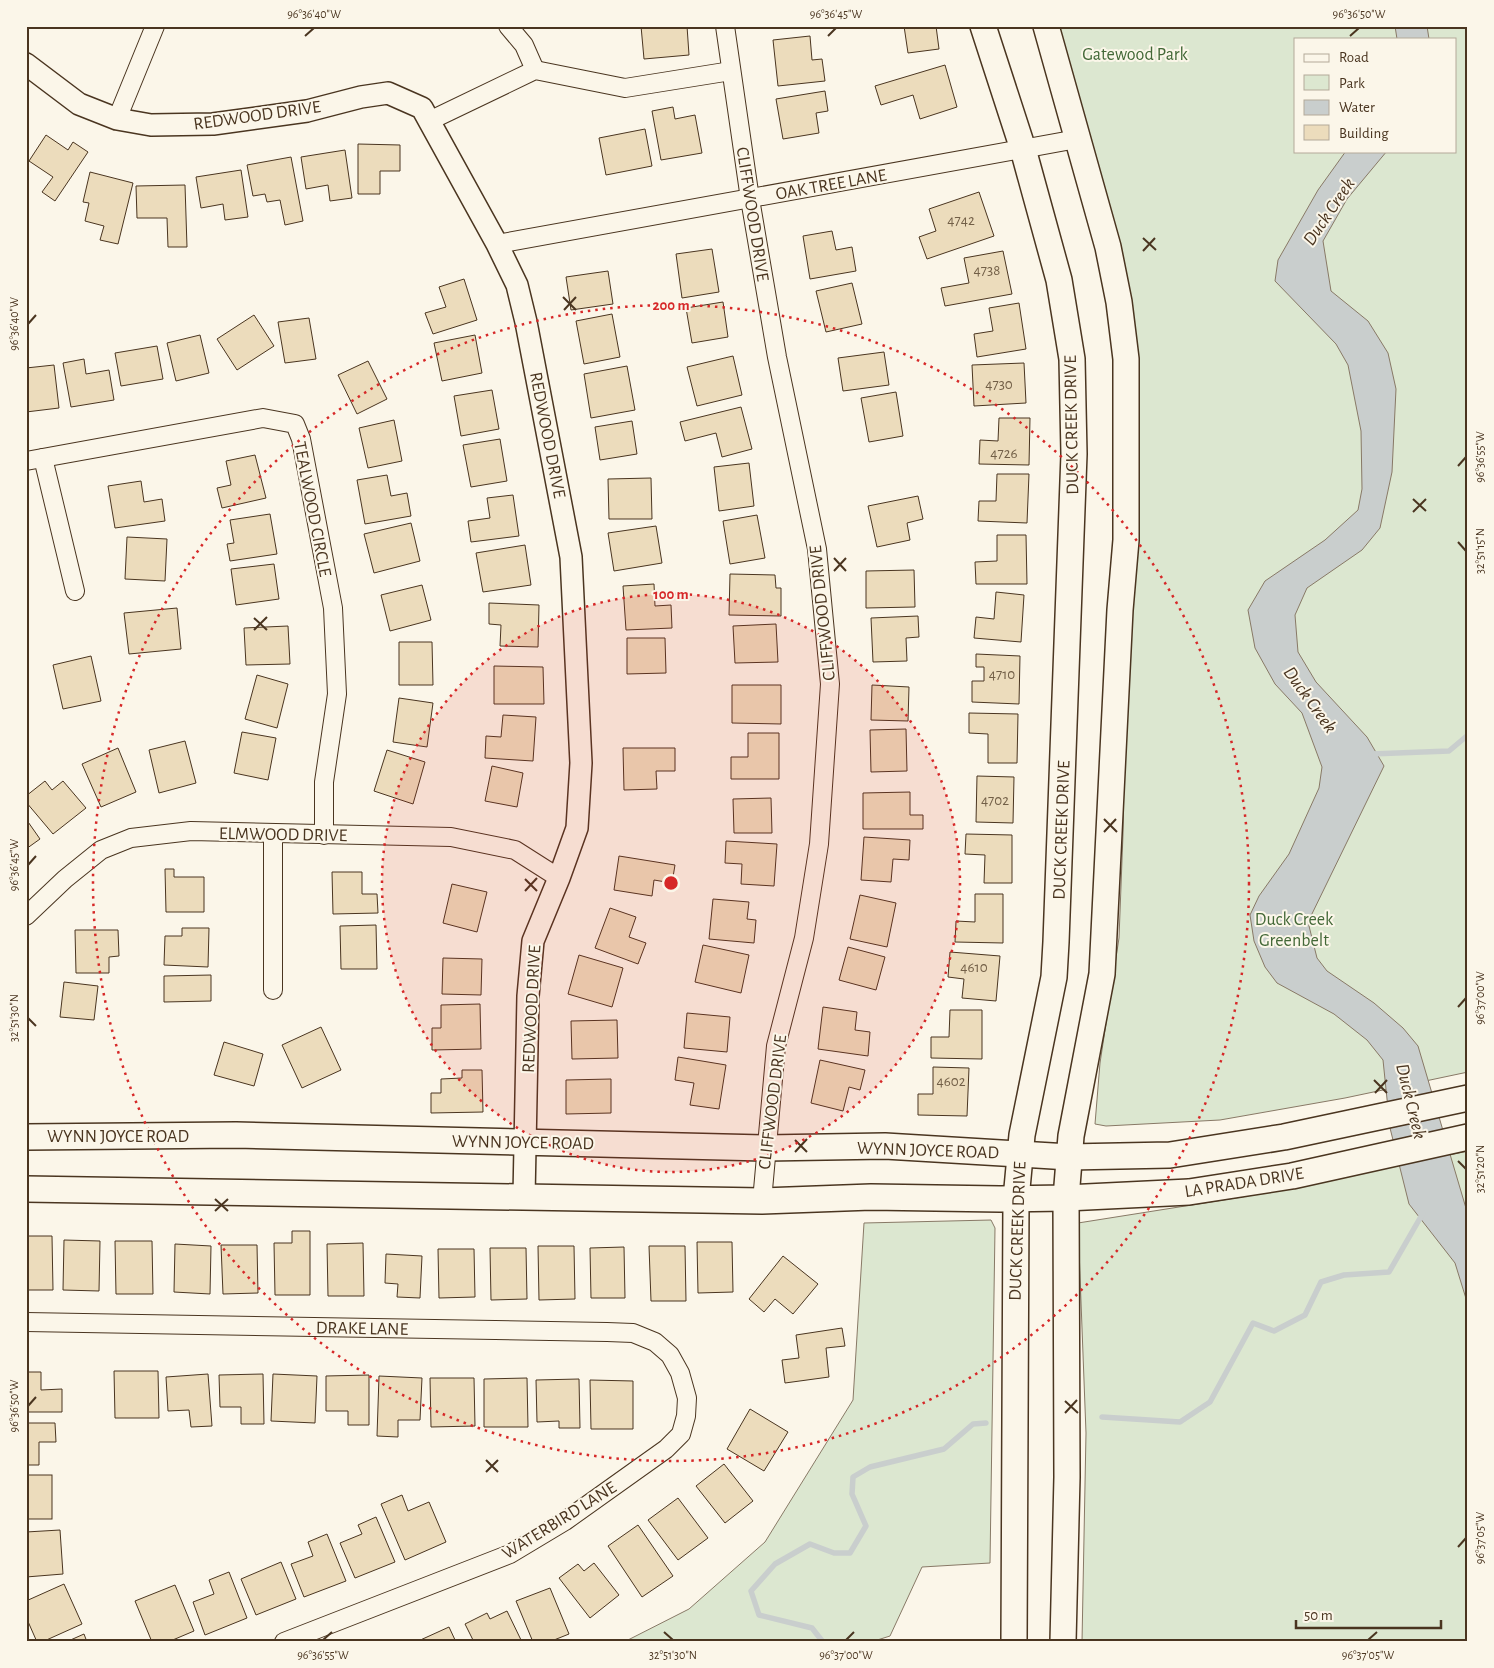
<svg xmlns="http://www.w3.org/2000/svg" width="1494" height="1668" font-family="'Alegreya Sans',sans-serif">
  <rect width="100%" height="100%" fill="#fbf6e9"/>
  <g fill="#dce7d0" stroke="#887966" fill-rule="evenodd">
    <path d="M1059,26H1468V1072L1345,1098L1220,1120L1106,1126L1095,1124L1100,1063L1119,938L1123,834L1125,689L1115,235ZM1295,39H1455V151H1295Z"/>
    <polygon points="1468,1151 1468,1642 1082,1642 1086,1433 1078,1223 1242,1197"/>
    <polygon points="991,1220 995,1228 990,1563 922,1567 890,1636 871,1642 624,1642 689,1609 765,1542 853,1400 864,1223"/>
  </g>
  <g fill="#c9cecd" stroke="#887966">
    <polygon points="1395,26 1427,26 1429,39 1397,39"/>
    <polygon points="1346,151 1387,151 1347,199 1323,241 1331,291 1368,321 1388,353 1396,389 1392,472 1380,528 1362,550 1307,588 1295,615 1298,652 1316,682 1367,737 1384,766 1308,922 1317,958 1327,971 1374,1003 1403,1028 1418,1046 1468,1215 1468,1305 1455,1263 1409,1204 1390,1128 1383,1060 1367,1040 1334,1014 1277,983 1265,967 1254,941 1250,915 1259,896 1289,854 1319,788 1322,767 1302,713 1275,684 1255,648 1248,610 1265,581 1325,540 1358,510 1362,489 1361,431 1348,365 1336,344 1275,281 1278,260 1318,190"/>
  </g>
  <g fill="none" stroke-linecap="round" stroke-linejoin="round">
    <g stroke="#c9cecd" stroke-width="5.5">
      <polyline points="1371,754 1449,751 1468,735"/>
      <polyline points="1102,1417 1180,1422 1210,1402 1253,1323 1274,1331 1305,1315 1321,1282 1344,1275 1389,1272 1423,1213"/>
      <polyline points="823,1642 812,1628 759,1615 751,1591 775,1564 810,1544 834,1553 850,1553 866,1526 852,1494 853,1477 870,1467 944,1449 973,1424 986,1423"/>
    </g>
  </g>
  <g fill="#ecdcbc" stroke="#4a3520">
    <polygon points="641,26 687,26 689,55 644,59"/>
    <polygon points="904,26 936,26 939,49 908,53"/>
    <polygon points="810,36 812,60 822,59 825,81 778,86 773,40"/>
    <polygon points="945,65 957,107 920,119 913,95 881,105 875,86"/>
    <polygon points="825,91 828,111 816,113 819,133 783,139 776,99"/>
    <polygon points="673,107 675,119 695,115 702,153 661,160 652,111"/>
    <polygon points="645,129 652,166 606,175 599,138"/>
    <polygon points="46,135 68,150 73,142 88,152 55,201 42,192 53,177 29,161"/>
    <polygon points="358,144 400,145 400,171 380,171 380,194 358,194"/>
    <polygon points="345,150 352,198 330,201 328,185 306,189 301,157"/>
    <polygon points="291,157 303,221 285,225 280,200 267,202 265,194 253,196 247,165"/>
    <polygon points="241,170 248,217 225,220 223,204 201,208 196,177"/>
    <polygon points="90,172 133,183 118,244 100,240 104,226 85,221 89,203 83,202"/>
    <polygon points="185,185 187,247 168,247 167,218 137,218 136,186"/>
    <polygon points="979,192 994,236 927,259 919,237 936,231 929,209"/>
    <polygon points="832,231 836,250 852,247 856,271 810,279 803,236"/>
    <polygon points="712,249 719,292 682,298 676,254"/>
    <polygon points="1003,251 1012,294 945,306 941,288 969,283 964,258"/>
    <polygon points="608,271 613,304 571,310 566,277"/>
    <polygon points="464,279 477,320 433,334 425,313 446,307 439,287"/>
    <polygon points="852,283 862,324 826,332 816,291"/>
    <polygon points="723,302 728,337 692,343 686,308"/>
    <polygon points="1019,303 1026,349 977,357 974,334 993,331 989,308"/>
    <polygon points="612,314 620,357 584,364 576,321"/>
    <polygon points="254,315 274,346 237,370 217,339"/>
    <polygon points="309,318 316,359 285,363 278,322"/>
    <polygon points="200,335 209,373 176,381 167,343"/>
    <polygon points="475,335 482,373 442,381 434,343"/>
    <polygon points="157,346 163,379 121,386 115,353"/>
    <polygon points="884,352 889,385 843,391 838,358"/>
    <polygon points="733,356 742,395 697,406 687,367"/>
    <polygon points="84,359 86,374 109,370 114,400 71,407 63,363"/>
    <polygon points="368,361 387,399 357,414 338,375"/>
    <polygon points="1024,363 1026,403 974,406 972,365"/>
    <polygon points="54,365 59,408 26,412 26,368"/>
    <polygon points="627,366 635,410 591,418 584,374"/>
    <polygon points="492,390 499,429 461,436 454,396"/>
    <polygon points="896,392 903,436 869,442 861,398"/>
    <polygon points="741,407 752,449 722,457 716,433 685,441 680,422"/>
    <polygon points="999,418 1030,418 1029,465 979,464 980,440 998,441"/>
    <polygon points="394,420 402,461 368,468 359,428"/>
    <polygon points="632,421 637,454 600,460 595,427"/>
    <polygon points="500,439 507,481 471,487 463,445"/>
    <polygon points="255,455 266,498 222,508 217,488 231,485 226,461"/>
    <polygon points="749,463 754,506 719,511 714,467"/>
    <polygon points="997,474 1029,474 1027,523 978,521 979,501 996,501"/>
    <polygon points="387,475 391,496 407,493 411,516 365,524 357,480"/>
    <polygon points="651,478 652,519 609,519 608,479"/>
    <polygon points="141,481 144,502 162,499 165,521 115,528 108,486"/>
    <polygon points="513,495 519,536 471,542 468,521 490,518 487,498"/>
    <polygon points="918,496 923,519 907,523 910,540 877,547 868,506"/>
    <polygon points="270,514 277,554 230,561 227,544 234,543 230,520"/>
    <polygon points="757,515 765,558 730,564 723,521"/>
    <polygon points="411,523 420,561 374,573 364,534"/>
    <polygon points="656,526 662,563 614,571 608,533"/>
    <polygon points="997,535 1026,535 1027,584 976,584 975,562 997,561"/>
    <polygon points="127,537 167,539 165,581 125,579"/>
    <polygon points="525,545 531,585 483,592 476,553"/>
    <polygon points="274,564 279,599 236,605 231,569"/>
    <polygon points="914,570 915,607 866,608 866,571"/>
    <polygon points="730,574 775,575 776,588 781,588 781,616 729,615"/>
    <polygon points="654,584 655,606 671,605 672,628 626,630 623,586"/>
    <polygon points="422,585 431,620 390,631 381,595"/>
    <polygon points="996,592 1024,595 1021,642 974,638 976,617 994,619"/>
    <polygon points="489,603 539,605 538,647 500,646 501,625 489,624"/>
    <polygon points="177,608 181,649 129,654 124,613"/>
    <polygon points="918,616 919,637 906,638 907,661 873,662 871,618"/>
    <polygon points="776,624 778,662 735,663 733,626"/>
    <polygon points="288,626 290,664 246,665 244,628"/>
    <polygon points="627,638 665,638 666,673 627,674"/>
    <polygon points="399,642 432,642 433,685 399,685"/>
    <polygon points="976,654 1020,656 1019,704 972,702 972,681 984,681 984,667 976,667"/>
    <polygon points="91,656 101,701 63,709 53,665"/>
    <polygon points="494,666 543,667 544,704 494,704"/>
    <polygon points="257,675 288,684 277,728 245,719"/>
    <polygon points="732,685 781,685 781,724 732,723"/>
    <polygon points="872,685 909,687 908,721 871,720"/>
    <polygon points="399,698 433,703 427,747 393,742"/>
    <polygon points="969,713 1018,714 1017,763 988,763 988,734 969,733"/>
    <polygon points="503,715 536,717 533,761 485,758 486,736 501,737"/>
    <polygon points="906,729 907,771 871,772 870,730"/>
    <polygon points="242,732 276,738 268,780 234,773"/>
    <polygon points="748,733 779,733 779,779 731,779 731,757 748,757"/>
    <polygon points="185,741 196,783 159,793 149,750"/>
    <polygon points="118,748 136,792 101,807 82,764"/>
    <polygon points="623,748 675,748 675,771 656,771 657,789 624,790"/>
    <polygon points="387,750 425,762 413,804 374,791"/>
    <polygon points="492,766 523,773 517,807 485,801"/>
    <polygon points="977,776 1014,777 1013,823 976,822"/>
    <polygon points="45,781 52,790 63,781 86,808 53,834 26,802 26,796"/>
    <polygon points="910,792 910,815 923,815 923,829 863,829 863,793"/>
    <polygon points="771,798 772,833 734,833 733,799"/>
    <polygon points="26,819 40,839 26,849"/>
    <polygon points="966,834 1012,835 1012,883 984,883 985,855 965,854"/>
    <polygon points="864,837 910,840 909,860 893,859 891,882 861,880"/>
    <polygon points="726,841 777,844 774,886 741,884 742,864 725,863"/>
    <polygon points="619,856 675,865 672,883 654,880 652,896 614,890"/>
    <polygon points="165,869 174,869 174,877 204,877 204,912 166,912"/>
    <polygon points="332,872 362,872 362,894 377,894 378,913 333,914"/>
    <polygon points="452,884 487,892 477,932 443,923"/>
    <polygon points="975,894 1003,894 1003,943 955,942 956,921 975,922"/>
    <polygon points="860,895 896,903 887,947 850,939"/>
    <polygon points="713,899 749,902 747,919 756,920 754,943 709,939"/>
    <polygon points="610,908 636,917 629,937 646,943 638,964 595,948"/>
    <polygon points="376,925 377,969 341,969 340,926"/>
    <polygon points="182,928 209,928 208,967 164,965 165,936 182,936"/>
    <polygon points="75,930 118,930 119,956 109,957 109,973 76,973"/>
    <polygon points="703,945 749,955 741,993 695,982"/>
    <polygon points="848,947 885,957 876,990 839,980"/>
    <polygon points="950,952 1000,956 996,1001 962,998 964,979 948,977"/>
    <polygon points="579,955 623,968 612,1007 568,994"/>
    <polygon points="443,958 482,959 481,995 442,994"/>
    <polygon points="211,975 211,1001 164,1002 164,976"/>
    <polygon points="64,982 98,986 94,1020 60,1017"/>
    <polygon points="480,1004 481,1049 432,1050 432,1028 441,1028 441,1005"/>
    <polygon points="823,1007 857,1012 855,1030 870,1032 868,1056 818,1049"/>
    <polygon points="950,1010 982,1010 982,1059 931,1058 931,1037 949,1037"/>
    <polygon points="687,1013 730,1017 727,1052 684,1048"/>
    <polygon points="617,1020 618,1058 572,1059 571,1021"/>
    <polygon points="321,1027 341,1070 302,1088 282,1045"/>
    <polygon points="224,1042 263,1054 254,1086 214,1075"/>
    <polygon points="678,1057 726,1065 719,1109 690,1105 694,1083 675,1080"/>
    <polygon points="820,1060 865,1070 860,1090 849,1087 843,1111 811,1103"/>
    <polygon points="933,1067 969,1068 967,1116 918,1115 918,1094 933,1094"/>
    <polygon points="462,1070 482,1070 483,1112 431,1113 431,1093 441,1093 441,1079 462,1078"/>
    <polygon points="611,1079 611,1113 566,1114 566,1080"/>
    <polygon points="292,1231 310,1231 310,1295 275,1295 274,1243 292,1243"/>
    <polygon points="26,1236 52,1236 53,1290 26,1290"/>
    <polygon points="64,1240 100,1241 99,1291 63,1290"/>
    <polygon points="115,1241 152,1241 153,1294 116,1294"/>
    <polygon points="697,1242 732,1242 733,1292 698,1293"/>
    <polygon points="363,1243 364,1296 328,1296 327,1244"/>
    <polygon points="175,1244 211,1246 210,1294 174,1292"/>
    <polygon points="221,1245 257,1245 258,1293 223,1294"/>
    <polygon points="538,1246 574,1246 575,1299 539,1300"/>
    <polygon points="649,1246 685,1246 686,1301 651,1301"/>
    <polygon points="624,1247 625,1298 591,1298 590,1248"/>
    <polygon points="490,1248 526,1248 527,1299 491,1300"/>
    <polygon points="438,1249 474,1249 475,1297 439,1298"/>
    <polygon points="386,1254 422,1256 420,1298 397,1297 398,1284 385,1283"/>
    <polygon points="783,1256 818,1284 793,1314 775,1299 764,1312 749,1299"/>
    <polygon points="842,1328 845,1346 826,1348 829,1377 785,1383 782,1360 799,1358 796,1335"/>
    <polygon points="114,1371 158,1371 159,1418 115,1418"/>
    <polygon points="26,1372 41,1372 41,1390 62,1389 62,1412 26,1412"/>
    <polygon points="208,1374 212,1426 191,1427 189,1410 168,1411 166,1377"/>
    <polygon points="263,1374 264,1424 241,1424 241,1407 220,1407 219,1375"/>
    <polygon points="273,1374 317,1376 315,1423 271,1421"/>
    <polygon points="369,1375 369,1425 348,1425 348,1411 326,1411 326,1376"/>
    <polygon points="379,1376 422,1378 420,1420 398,1420 398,1437 377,1436"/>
    <polygon points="430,1378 474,1378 475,1426 431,1427"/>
    <polygon points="527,1378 528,1427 484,1427 484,1379"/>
    <polygon points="579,1379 580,1428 559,1428 559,1421 537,1422 536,1380"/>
    <polygon points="590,1380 633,1381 633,1429 591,1429"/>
    <polygon points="750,1409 788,1432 764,1471 727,1449"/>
    <polygon points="26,1423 55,1423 56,1442 39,1442 39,1465 26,1465"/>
    <polygon points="724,1464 753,1501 725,1523 696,1486"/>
    <rect x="26" y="1475" width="26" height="44"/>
    <polygon points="402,1495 408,1511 429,1502 446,1542 405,1560 381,1504"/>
    <polygon points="678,1498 708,1538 678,1560 648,1520"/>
    <polygon points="376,1517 395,1562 355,1578 340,1543 362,1534 358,1525"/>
    <polygon points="638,1525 673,1576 642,1597 608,1546"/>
    <polygon points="60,1530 63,1574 26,1577 26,1532"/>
    <polygon points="327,1534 346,1581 304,1597 291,1564 313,1556 308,1542"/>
    <polygon points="281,1562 296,1599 256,1615 241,1579"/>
    <polygon points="594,1563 619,1595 590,1618 559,1578 578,1564 584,1571"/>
    <polygon points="229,1572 247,1618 205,1635 193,1602 214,1594 209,1580"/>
    <polygon points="64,1584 82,1624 42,1642 37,1642 26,1617 26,1601"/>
    <polygon points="175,1585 194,1631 168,1642 152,1642 135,1601"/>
    <polygon points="550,1588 569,1634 549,1642 533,1642 516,1601"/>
    <polygon points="507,1611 522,1642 474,1642 465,1624 487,1613 490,1619"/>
    <polygon points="449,1627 456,1642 416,1642"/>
    <polygon points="84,1634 87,1642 66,1642"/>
  </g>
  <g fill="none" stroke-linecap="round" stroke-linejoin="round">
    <defs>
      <g id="minor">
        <polyline points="508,26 524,45 535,70"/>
        <polyline points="725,26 750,199 777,357 817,549 830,684 819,844 804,938 776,1046 762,1201"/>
        <polyline points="117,119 155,26"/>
        <polyline points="429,121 535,70 625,88 731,71"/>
        <polyline points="497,244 1077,139"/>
        <polyline points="43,458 75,591"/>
        <polyline points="26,461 263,418 295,424 301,439 333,608 337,694 324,782 324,835"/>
        <polyline points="26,916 65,879 101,850 131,838 191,831 451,837 515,850 559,878"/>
        <polyline points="273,990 273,833"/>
        <polyline points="26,1322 607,1332 633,1333 655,1342 670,1355 680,1373 687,1398 686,1416 681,1434 666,1449 565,1521 510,1554 284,1642"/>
      </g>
      <polyline id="tertiary" points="26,64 79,104 117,119 151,125 213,124 307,111 361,97 388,93 422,108 497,244 517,285 526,322 571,557 581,763 577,828 559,878 533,941 528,996 524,1197"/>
      <g id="secondary">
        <polyline points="983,26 1023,149 1059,280 1072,359 1074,454 1056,942 1054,977 1022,1135 1016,1199 1014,1642"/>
        <polyline points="1046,26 1108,247 1119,302 1126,359 1126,540 1120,610 1102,974 1071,1136 1066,1198 1067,1477 1063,1642"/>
        <polyline points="26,1137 236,1135 766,1148 885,1146 1069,1157 1170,1155 1284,1137 1468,1098"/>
        <polyline points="26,1189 762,1201 871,1197 1000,1199 1066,1198 1189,1192 1292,1176 1468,1137"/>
      </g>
    </defs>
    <use href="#minor" stroke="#4a3520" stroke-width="20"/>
    <use href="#tertiary" stroke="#4a3520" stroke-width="24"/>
    <use href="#secondary" stroke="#4a3520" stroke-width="28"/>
    <use href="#minor" stroke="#fbf6e9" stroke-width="18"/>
    <use href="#tertiary" stroke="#fbf6e9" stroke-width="21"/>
    <use href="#secondary" stroke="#fbf6e9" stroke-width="25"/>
  </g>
  <path fill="none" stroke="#4a3520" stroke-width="2" d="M305,36L314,28M828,36L836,28M1350,36L1359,28M1143,238L1156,250M1143,251L1155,238M563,297L576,310M564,310L576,297M28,324L36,315M1458,466L1466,457M1413,499L1426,511M1413,512L1426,499M1458,542L1466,551M834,558L846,571M834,571L846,558M254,618L267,630M254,630L267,617M1104,819L1117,832M1104,832L1116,819M28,865L36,856M525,879L537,891M525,891L537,878M1458,1007L1466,998M28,1018L36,1026M1374,1080L1387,1093M1375,1093L1387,1080M795,1140L807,1152M795,1152L807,1139M1458,1161L1466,1169M215,1199L228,1211M215,1211L228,1199M1065,1401L1078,1413M28,1406L36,1397M1065,1413L1077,1400M486,1460L498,1472M486,1472L498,1460M1458,1547L1466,1538M664,1632L673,1640M323,1640L332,1632M846,1640L854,1632M1368,1640L1377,1632"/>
  <circle cx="671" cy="883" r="289" fill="#d62828" fill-opacity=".12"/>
  <g fill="none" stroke="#d62828" stroke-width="2.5" stroke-dasharray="2.5 5">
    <circle cx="671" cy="883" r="289"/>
    <circle cx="671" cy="883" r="578"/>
  </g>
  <g text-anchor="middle" stroke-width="4" stroke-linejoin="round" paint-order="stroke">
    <g font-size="15" fill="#725f47">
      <text x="961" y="225">4742</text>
      <text x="987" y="275">4738</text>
      <text x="999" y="389">4730</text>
      <text x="1004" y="458">4726</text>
      <text x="1002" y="679">4710</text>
      <text x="995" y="805">4702</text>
      <text x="974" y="972">4610</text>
      <text x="951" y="1086">4602</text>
    </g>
    <g font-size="18" fill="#436837" stroke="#fbf6e9">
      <text x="1135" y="60">Gatewood Park</text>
      <text x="1294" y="925">Duck Creek<tspan x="1294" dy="21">Greenbelt</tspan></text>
    </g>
    <g font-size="18" fill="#4a3520" stroke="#fbf6e9">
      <text transform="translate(257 115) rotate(-8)" y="6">REDWOOD DRIVE</text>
      <text transform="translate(831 184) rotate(-10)" y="6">OAK TREE LANE</text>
      <text transform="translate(753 214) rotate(81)" y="6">CLIFFWOOD DRIVE</text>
      <text transform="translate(1071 425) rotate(-91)" y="6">DUCK CREEK DRIVE</text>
      <text transform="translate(548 435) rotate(79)" y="6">REDWOOD DRIVE</text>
      <text transform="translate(313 509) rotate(79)" y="6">TEALWOOD CIRCLE</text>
      <text transform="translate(822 613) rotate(-96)" y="6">CLIFFWOOD DRIVE</text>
      <text transform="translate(1061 830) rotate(-88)" y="6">DUCK CREEK DRIVE</text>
      <text transform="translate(283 834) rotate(1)" y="6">ELMWOOD DRIVE</text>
      <text transform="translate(531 1009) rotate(-87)" y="6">REDWOOD DRIVE</text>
      <text transform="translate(772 1102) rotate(-83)" y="6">CLIFFWOOD DRIVE</text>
      <text x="118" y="1142">WYNN JOYCE ROAD</text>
      <text transform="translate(523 1142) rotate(1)" y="6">WYNN JOYCE ROAD</text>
      <text transform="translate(928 1150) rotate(2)" y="6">WYNN JOYCE ROAD</text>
      <text transform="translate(1244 1182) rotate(-9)" y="6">LA PRADA DRIVE</text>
      <text transform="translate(1017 1231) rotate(-88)" y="6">DUCK CREEK DRIVE</text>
      <text transform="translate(362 1328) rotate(1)" y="6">DRAKE LANE</text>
      <text transform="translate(559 1520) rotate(-32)" y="6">WATERBIRD LANE</text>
    </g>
    <g font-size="19" font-style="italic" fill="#4a3520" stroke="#fbf6e9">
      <text transform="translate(1328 211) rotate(-56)" y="7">Duck Creek</text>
      <text transform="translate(1311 699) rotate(54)" y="7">Duck Creek</text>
      <text transform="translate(1412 1101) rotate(76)" y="7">Duck Creek</text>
    </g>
  </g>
  <circle cx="671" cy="883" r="8" fill="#d62828" stroke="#fbf6e9" stroke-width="2.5"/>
  <g font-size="15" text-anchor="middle" font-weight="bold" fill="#d62828" stroke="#fbf6e9" stroke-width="4" stroke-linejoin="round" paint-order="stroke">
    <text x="671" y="310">200 m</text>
    <text x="671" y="599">100 m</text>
  </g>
  <rect width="1494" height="1668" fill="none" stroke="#fbf6e9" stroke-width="55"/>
  <rect x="1294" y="38" width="162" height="115" fill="#fbf6e9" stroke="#b4a999"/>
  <rect x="1304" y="54" width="25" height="8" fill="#fbf6e9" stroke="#b4a999"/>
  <text x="1339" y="62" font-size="15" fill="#4a3520">Road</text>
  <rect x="1304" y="75" width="25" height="15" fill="#dce7d0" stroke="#b4a999"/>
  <text x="1339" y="88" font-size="15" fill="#4a3520">Park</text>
  <rect x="1304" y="100" width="25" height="15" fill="#c9cecd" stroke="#b4a999"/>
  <text x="1339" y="112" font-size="15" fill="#4a3520">Water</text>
  <rect x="1304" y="125" width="25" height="15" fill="#ecdcbc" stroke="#b4a999"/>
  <text x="1339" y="138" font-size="15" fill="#4a3520">Building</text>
  <path d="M1296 1620v8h145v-8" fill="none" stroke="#4a3520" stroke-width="2.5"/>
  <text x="1304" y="1620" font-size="15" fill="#4a3520" stroke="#fbf6e9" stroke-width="4" paint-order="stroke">50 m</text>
  <rect x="28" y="28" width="1438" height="1612" fill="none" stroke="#4a3520" stroke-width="2"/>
  <g font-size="12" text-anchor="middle" fill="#4a3520">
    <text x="314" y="18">96°36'40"W</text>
    <text x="836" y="18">96°36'45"W</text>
    <text x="1359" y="18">96°36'50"W</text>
    <text transform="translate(14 324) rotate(-90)" y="4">96°36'40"W</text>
    <text transform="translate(1480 457) rotate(-90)" y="4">96°36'55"W</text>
    <text transform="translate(1480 551) rotate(-90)" y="4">32°51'15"N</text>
    <text transform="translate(14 865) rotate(-90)" y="4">96°36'45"W</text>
    <text transform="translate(1480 998) rotate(-90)" y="4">96°37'00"W</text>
    <text transform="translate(14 1018) rotate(-90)" y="4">32°51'30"N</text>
    <text transform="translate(1480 1169) rotate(-90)" y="4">32°51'20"N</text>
    <text transform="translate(14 1406) rotate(-90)" y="4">96°36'50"W</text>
    <text transform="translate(1480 1538) rotate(-90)" y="4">96°37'05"W</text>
    <text x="323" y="1659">96°36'55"W</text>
    <text x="673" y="1659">32°51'30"N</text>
    <text x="846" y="1659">96°37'00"W</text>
    <text x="1368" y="1659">96°37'05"W</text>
  </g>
</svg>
